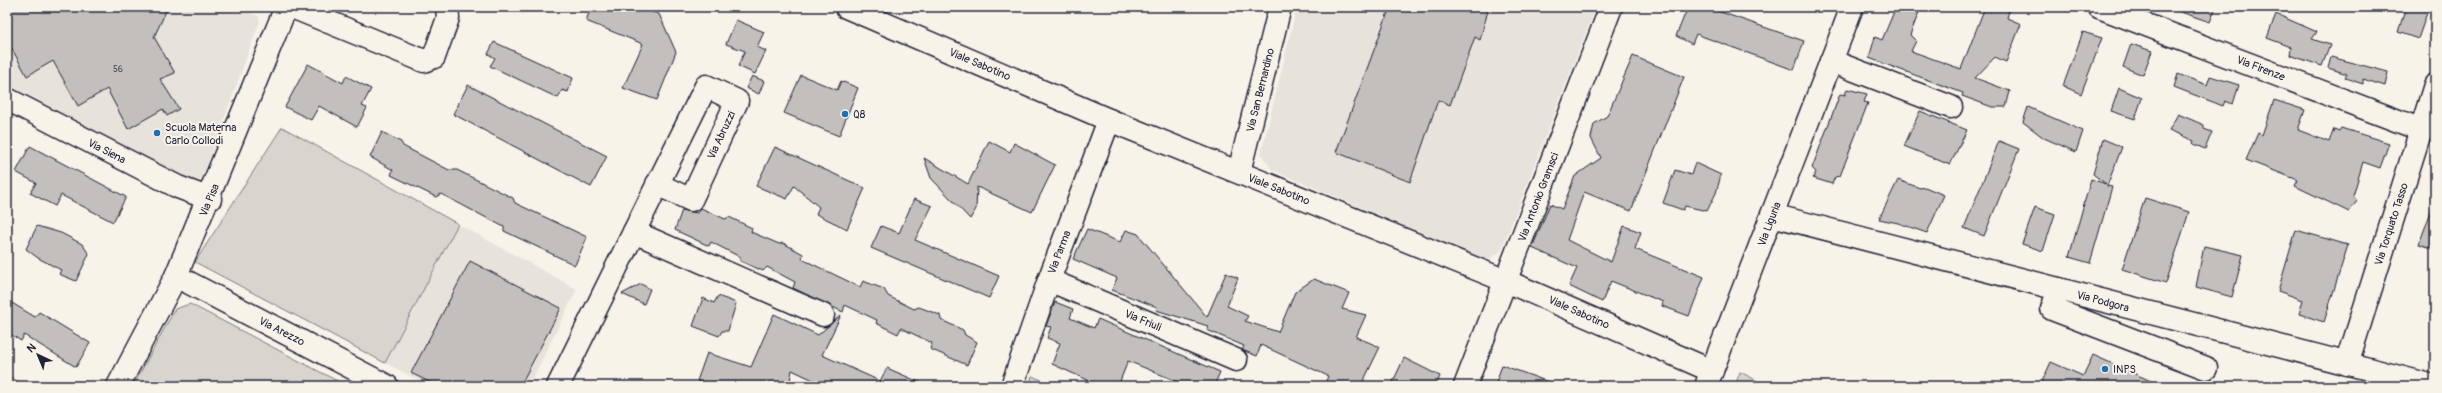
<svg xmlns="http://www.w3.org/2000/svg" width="2442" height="393" font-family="Pangolin,sans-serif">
  <rect width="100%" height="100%" fill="#f7f3e8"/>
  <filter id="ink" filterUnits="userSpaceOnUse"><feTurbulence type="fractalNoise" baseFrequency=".025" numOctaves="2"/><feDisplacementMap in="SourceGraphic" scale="8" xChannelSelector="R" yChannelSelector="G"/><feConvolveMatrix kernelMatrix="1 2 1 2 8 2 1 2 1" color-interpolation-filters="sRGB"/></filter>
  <g filter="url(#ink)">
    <g fill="#e7e3db">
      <polygon points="7,7 237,7 258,16 260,21 202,179 191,184 7,87"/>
      <polygon points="1297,7 1596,7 1501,251 1487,261 1272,170 1261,154"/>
      <polygon points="458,224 577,289 529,386 431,386 385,363"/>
    </g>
    <g fill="#d8d5cf" stroke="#7d7c85">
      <polygon points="282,127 458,224 385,363 195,262"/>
      <polygon points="190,304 347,386 133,386 175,309"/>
      <polygon points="1740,372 1768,386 1735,386"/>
      <polygon points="7,375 26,386 7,386"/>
      <polygon points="1032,376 1056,386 1029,386"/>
    </g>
    <g fill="#c2bfbd" stroke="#22223b">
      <polygon points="14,7 168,7 154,37 175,73 160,79 179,109 167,116 163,109 128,129 107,89 78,106 53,61 27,76 7,40 7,11"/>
      <polygon points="591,7 637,7 659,14 676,52 657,100 623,88 643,44 586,21"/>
      <polygon points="1390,7 1489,7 1480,40 1475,37 1450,105 1438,100 1410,182 1336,152"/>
      <polygon points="1688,7 1706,7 1804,41 1794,70 1696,34 1692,44 1676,36"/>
      <polygon points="1896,7 1921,7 1910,35 1916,41 1911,51 1961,69 1985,7 2010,7 2007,18 2021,24 2006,62 1995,57 1975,78 2010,91 2006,107 1992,107 1962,96 1963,93 1869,58 1875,37 1882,40"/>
      <polygon points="2172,7 2216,7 2210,22 2172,9"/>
      <polygon points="2406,7 2429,7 2418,39 2398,32"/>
      <polygon points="2276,14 2317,32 2312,39 2330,45 2322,66 2290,55 2291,47 2267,38"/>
      <polygon points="736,20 764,32 757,47 766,51 755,74 738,66 745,51 726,44"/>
      <polygon points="2083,32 2102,38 2081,94 2063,86"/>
      <polygon points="494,42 573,78 568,92 562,90 558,98 490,66 495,58 488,54"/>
      <polygon points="2131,44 2152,51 2143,75 2123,67"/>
      <polygon points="1633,56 1684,77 1631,211 1584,192 1567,240 1611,262 1624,226 1641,232 1635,249 1704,277 1689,316 1662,306 1663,302 1611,281 1602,302 1569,286 1577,268 1532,248 1550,204 1562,209 1575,176 1601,158 1591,138 1594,124 1607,116"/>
      <polygon points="2331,57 2388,72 2385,86 2363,79 2363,84 2345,78 2347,74 2328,68"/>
      <polygon points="308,64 343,83 346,76 371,89 362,106 367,108 357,127 319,106 311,120 285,107"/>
      <polygon points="2178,74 2207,85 2210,76 2239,85 2233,104 2225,101 2223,106 2174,87"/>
      <polygon points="801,75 837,90 841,81 858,88 839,136 784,113"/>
      <polygon points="752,76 764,81 759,94 746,88"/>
      <polygon points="468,85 607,156 591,187 453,114"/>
      <polygon points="2119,88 2142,98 2135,119 2111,111"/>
      <polygon points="1847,89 1867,94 1864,102 1868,103 1840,176 1835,177 1832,184 1813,178 1816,172 1812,168 1840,94 1845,95"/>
      <polygon points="2274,100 2305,110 2298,130 2329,142 2334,129 2339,131 2341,128 2389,143 2380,168 2363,162 2353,196 2357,201 2349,212 2295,186 2298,180 2246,160 2258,133 2262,135"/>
      <polygon points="2028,107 2083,131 2076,152 2044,138 2023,122"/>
      <polygon points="1920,111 1967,130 1950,165 1904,146"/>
      <polygon points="2178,114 2204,125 2204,129 2212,132 2205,149 2193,144 2194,141 2169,130"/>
      <polygon points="382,132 401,142 403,146 449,170 457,170 513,198 515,203 587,237 575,265 504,231 504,227 441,194 436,197 391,175 393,170 370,157"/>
      <polygon points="2103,139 2122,147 2107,186 2112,187 2090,263 2069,257 2091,179 2106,184 2093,174"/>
      <polygon points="989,141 1010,152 1014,143 1055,165 1032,212 977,187 976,209 970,219 931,178 924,158 968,184"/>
      <polygon points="1999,141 2019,149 1984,236 1964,228"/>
      <polygon points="30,146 126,197 113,222 61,195 55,206 30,193 36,183 16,172"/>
      <polygon points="775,147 865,188 847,229 816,214 819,207 794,186 787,199 756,186"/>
      <polygon points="1695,163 1721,175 1716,193 1707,211 1685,206 1683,210 1663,203 1675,170 1691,175"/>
      <polygon points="1898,180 1920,188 1925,187 1944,195 1927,233 1898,223 1879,219"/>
      <polygon points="2145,198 2189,212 2166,283 2122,269"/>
      <polygon points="914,199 932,206 915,240 999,276 989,298 871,248 881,226 899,233"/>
      <polygon points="2433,206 2435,206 2435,249 2419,244"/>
      <polygon points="2035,207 2055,214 2043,251 2022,244"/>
      <polygon points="701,208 725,219 729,217 752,228 751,232 779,244 783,243 803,254 802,259 860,287 863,281 884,289 888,296 914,309 919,307 940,315 941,320 963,330 965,335 977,342 967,365 930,349 932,343 901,328 898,334 876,323 877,320 845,305 843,312 793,288 795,282 767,267 763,271 740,261 740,257 711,242 709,246 675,230 682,210 697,213"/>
      <polygon points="37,226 61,233 82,244 89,254 76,281 59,274 61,270 38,258 26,249"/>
      <polygon points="1087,229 1120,242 1126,230 1138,234 1207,317 1226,273 1238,278 1227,306 1248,316 1245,321 1278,332 1295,292 1314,279 1349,293 1342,309 1366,315 1356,337 1380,347 1361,386 1324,386 1328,376 1261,345 1257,356 1242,350 1244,346 1207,330 1208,326 1156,310 1157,307 1112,290 1117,278 1073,259"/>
      <polygon points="2296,230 2348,245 2324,322 2299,314 2303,300 2278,291"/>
      <polygon points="2204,246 2243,255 2232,297 2196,287"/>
      <polygon points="470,261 561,308 520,386 437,386 411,373"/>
      <polygon points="641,284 650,289 644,304 622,294"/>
      <polygon points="718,296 736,303 728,331 722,331 719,336 693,326 703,298 714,303"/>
      <polygon points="7,300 35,317 39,312 90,343 76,367 24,335 21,341 7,332"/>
      <polygon points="1055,302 1073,309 1070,318 1094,328 1098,319 1220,372 1214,386 1179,386 1181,383 1128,361 1118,386 1101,386 1052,364 1060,343 1047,338 1051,327 1046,326"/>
      <polygon points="774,314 818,335 841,315 822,355 880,381 887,368 928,386 826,386 792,370 789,386 711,386 697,381 707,353 751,367"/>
      <polygon points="2093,355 2162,386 2040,386 2051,362 2083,376"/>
      <polygon points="1404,358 1440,376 1436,386 1391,386"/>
      <polygon points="1502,365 1554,384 1553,386 1495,386"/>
    </g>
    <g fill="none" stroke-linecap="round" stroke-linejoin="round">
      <defs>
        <g id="minor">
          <polyline points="292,7 424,61 434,57 448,18 447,7"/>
          <polyline points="846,7 1109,120 1506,281 1712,371"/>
          <polyline points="2099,7 2422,130"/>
          <polyline points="1831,61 1951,107"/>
          <polyline points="7,99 178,187 210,199"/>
          <polyline points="1239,172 1280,7"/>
          <polyline points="1772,215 2434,386"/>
          <polyline points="634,232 823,315"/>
          <polyline points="176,276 387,386"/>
          <polyline points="1049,280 1236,360"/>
          <polyline points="2059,289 2052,309 2206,368"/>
          <polyline points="2347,364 2435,85"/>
          <polyline points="118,386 176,276 286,7"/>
          <path d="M558,386C607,286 656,186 706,86L737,101L691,200L657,184"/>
          <polyline points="1012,386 1049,280 1109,120"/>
          <polyline points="1465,386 1611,7"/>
          <polyline points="1706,386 1852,7"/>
        </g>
      </defs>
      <use href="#minor" stroke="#22223b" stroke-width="25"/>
      <use href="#minor" stroke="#f7f3e8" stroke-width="22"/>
    </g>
  </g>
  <g fill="#1f6fb2" stroke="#f7f3e8" stroke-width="1.5">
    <circle cx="845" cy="114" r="4"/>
    <circle cx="157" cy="133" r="4"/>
    <circle cx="2105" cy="369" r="4"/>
  </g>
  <g text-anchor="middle" stroke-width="4" stroke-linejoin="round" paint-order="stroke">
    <g font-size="9" fill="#4a495c">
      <text x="118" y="72">56</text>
    </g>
    <g font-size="11" fill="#22223b" stroke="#f7f3e8">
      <text transform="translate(980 64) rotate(23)" y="4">Viale Sabotino</text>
      <text transform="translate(2261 68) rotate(21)" y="4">Via Firenze</text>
      <text transform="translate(1260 90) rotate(-76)" y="4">Via San Bernardino</text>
      <text transform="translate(721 135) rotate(-65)" y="4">Via Abruzzi</text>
      <text transform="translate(107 151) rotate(27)" y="4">Via Siena</text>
      <text transform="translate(1279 189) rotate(22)" y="4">Viale Sabotino</text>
      <text transform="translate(1538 197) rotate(-69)" y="4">Via Antonio Gramsci</text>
      <text transform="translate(209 200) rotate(-67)" y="4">Via Pisa</text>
      <text transform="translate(1769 224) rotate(-69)" y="4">Via Liguria</text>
      <text transform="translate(2391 224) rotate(-72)" y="4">Via Torquato Tasso</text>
      <text transform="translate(1059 252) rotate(-69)" y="4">Via Parma</text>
      <text transform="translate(2103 301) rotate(15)" y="4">Via Podgora</text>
      <text transform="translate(1579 312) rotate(24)" y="4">Viale Sabotino</text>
      <text transform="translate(1143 320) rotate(23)" y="4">Via Friuli</text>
      <text transform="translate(282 331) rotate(27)" y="4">Via Arezzo</text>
    </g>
    <g font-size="11" fill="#22223b" stroke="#f7f3e8" text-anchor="start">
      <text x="853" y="118">Q8</text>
      <text x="165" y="131">Scuola Materna<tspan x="165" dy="13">Carlo Collodi</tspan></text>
      <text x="2113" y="373">INPS</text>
    </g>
  </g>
  <rect width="2442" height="393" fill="none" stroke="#f7f3e8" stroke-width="24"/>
  <rect x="12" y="12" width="2418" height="369" fill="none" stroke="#22223b" stroke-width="1.5" filter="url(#ink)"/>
  <g transform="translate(38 355) rotate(316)" stroke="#f7f3e8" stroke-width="3" paint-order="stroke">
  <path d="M0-3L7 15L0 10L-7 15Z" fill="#22223b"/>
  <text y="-6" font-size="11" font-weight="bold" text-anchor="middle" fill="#22223b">N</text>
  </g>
</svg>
